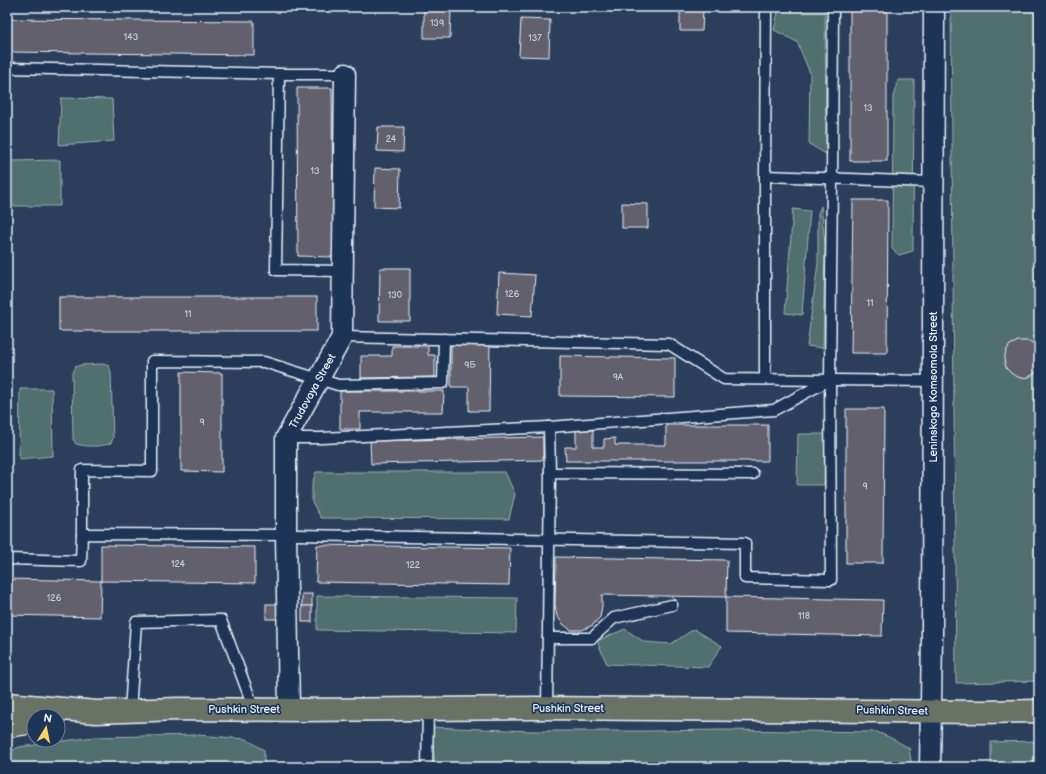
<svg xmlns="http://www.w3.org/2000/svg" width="1046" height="774" font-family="'Balsamiq Sans',sans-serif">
  <rect width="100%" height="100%" fill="#2b3e5c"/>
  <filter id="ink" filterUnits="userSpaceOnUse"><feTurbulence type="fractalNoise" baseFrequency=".025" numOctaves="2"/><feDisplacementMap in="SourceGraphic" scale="8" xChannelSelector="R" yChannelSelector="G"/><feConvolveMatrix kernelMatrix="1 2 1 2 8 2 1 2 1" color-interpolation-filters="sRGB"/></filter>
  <g filter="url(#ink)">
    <g fill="#506f6e" stroke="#9cb0b3">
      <polygon points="779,7 825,7 826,154 809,144 810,73 797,42 774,30"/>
      <polygon points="951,7 1039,7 1039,681 956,683"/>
      <polygon points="898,80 914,80 913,251 899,255 892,249 893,97"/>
      <polygon points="61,98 112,99 114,141 59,145"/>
      <polygon points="60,160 60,206 10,206 11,161"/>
      <polygon points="821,206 825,244 823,348 807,346 818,263 818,213"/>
      <polygon points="793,209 810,211 802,315 785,313"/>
      <path d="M103,364L109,366L111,372L113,438L111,443C101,447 87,447 76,444L73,439L72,373L75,367L81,365Z"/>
      <polygon points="20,389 52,389 53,456 19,459"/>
      <polygon points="798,434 825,434 824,485 797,485"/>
      <polygon points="316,472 505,472 515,494 509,519 321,518 312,502 312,484"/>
      <polygon points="317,596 517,598 516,633 317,630"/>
      <polygon points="625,629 644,642 671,644 694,629 722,646 708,667 607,664 597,641"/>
      <polygon points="431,727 531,731 648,731 721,730 877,732 891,738 909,748 912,767 436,767 435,765"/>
      <polygon points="198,735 246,739 264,750 264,767 7,767 7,753 19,747 94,737"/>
      <polygon points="1039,741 1039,765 991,767 991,742"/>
    </g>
    <g fill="#63616e" stroke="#e8f1f8">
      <rect x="850" y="7" width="37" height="154"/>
      <polygon points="680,8 703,8 702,31 680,31"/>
      <polygon points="424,9 451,9 450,38 424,38"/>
      <polygon points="7,19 254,21 254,55 7,52"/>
      <polygon points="521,19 550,20 549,57 519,56"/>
      <polygon points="297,88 332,88 333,257 298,256"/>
      <polygon points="378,127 404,127 403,152 377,151"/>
      <polygon points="375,168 400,169 399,208 374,207"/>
      <polygon points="853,200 888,200 887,353 851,353"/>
      <polygon points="622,203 648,204 648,228 622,228"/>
      <polygon points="380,268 410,268 410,321 379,321"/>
      <polygon points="499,273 535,275 532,316 497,314"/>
      <rect x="59" y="297" width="258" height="34"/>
      <polygon points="1018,341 1029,341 1036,345 1039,348 1039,369 1038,371 1029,377 1020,378 1012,374 1006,368 1004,359 1006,351 1010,345"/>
      <polygon points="451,343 490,343 489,411 469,411 469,387 451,387"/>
      <polygon points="392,346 428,346 428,355 435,355 435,377 361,378 361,356 392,356"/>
      <polygon points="560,356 675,358 675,397 560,396"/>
      <polygon points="181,372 222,373 222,472 181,471"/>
      <polygon points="340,391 444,391 443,412 360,412 360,429 340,429"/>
      <polygon points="846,409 884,409 883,563 846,563"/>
      <polygon points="666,425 768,425 768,461 566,461 565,447 576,447 576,430 593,430 593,447 604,447 604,439 615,438 615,445 666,445"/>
      <polygon points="543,437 543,460 371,464 370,441"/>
      <polygon points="1037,525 1039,525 1039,568 1035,568"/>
      <polygon points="101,545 255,547 255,583 101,581"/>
      <polygon points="317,545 510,548 509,585 316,582"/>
      <polygon points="556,557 727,560 726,597 602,595 602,606 600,617 593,625 582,630 571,630 563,624 557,616 555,605"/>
      <polygon points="7,579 101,581 100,617 7,615"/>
      <rect x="302" y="594" width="10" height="12"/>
      <polygon points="726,597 883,600 882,636 726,633"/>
      <rect x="266" y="604" width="11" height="15"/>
      <rect x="302" y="606" width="10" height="16"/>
    </g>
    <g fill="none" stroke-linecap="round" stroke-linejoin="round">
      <defs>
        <g id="lane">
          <polyline points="766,7 765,176 933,182"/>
          <polyline points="7,68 279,74 276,270 343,271"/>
          <polyline points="279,74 345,74"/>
          <polyline points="342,337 669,344 724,379 933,381"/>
          <polyline points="765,379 765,176"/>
          <polyline points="286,438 322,438 549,427"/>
          <polyline points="550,473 549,427 774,410 829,380"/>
          <polyline points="82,534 82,470 152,471 152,361 264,362 338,385 443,383 444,339"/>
          <polyline points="7,559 81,561 82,534 299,535 745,543 745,578 831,580 830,379 832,179 833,7"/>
          <polyline points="548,638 592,638 614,618 672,605"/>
          <polyline points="547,708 550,473 753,474"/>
          <polyline points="130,711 136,622 221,620 254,709"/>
          <polyline points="427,767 428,709"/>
        </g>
        <g id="street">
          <polyline points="289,709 286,535 286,438 342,337 345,74"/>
          <polyline points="930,767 932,637 934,7"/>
        </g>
        <g id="primary">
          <polyline points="7,704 96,712 178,709 301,710 536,708 983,712 1039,711"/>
          <polyline points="7,726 34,722"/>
        </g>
      </defs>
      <use href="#lane" stroke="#e8f1f8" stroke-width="13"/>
      <use href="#street" stroke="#e8f1f8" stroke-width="23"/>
      <use href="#primary" stroke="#e8f1f8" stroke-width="25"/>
      <use href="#lane" stroke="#1d3557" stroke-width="10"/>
      <use href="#street" stroke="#1d3557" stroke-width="20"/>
      <use href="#primary" stroke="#6a7266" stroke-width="22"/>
    </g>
  </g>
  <g text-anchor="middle" stroke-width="3.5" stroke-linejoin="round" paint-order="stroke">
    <g font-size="9" fill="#c7cdd6">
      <text x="437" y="26">139</text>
      <text x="131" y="40">143</text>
      <text x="535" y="41">137</text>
      <text x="868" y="111">13</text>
      <text x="391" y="142">24</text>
      <text x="315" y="174">13</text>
      <text x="512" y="297">126</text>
      <text x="395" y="298">130</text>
      <text x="870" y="306">11</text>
      <text x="188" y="317">11</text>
      <text x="470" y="368">9Б</text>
      <text x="618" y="380">9А</text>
      <text x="202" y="425">9</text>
      <text x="865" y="489">9</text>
      <text x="178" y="567">124</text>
      <text x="413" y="568">122</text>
      <text x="54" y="601">126</text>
      <text x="804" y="619">118</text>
    </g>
    <g font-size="11" fill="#e8f1f8" stroke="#1d3557">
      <text transform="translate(933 387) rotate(-90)" y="4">Leninskogo Komsomola Street</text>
      <text transform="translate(312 391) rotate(-61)" y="4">Trudovaya Street</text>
      <text x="568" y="712">Pushkin Street</text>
      <text x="244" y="713">Pushkin Street</text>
      <text transform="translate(892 710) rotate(1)" y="4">Pushkin Street</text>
    </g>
  </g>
  <rect width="1046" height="774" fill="none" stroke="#1d3557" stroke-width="24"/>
  <rect x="12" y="12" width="1022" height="750" fill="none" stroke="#e8f1f8" stroke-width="1.5" filter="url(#ink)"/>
  <g transform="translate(46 728) rotate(10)"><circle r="19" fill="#1d3557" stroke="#6e8097"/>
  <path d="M0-3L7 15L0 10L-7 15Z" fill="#ffd166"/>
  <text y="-6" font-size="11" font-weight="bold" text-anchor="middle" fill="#e8f1f8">N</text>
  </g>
</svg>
